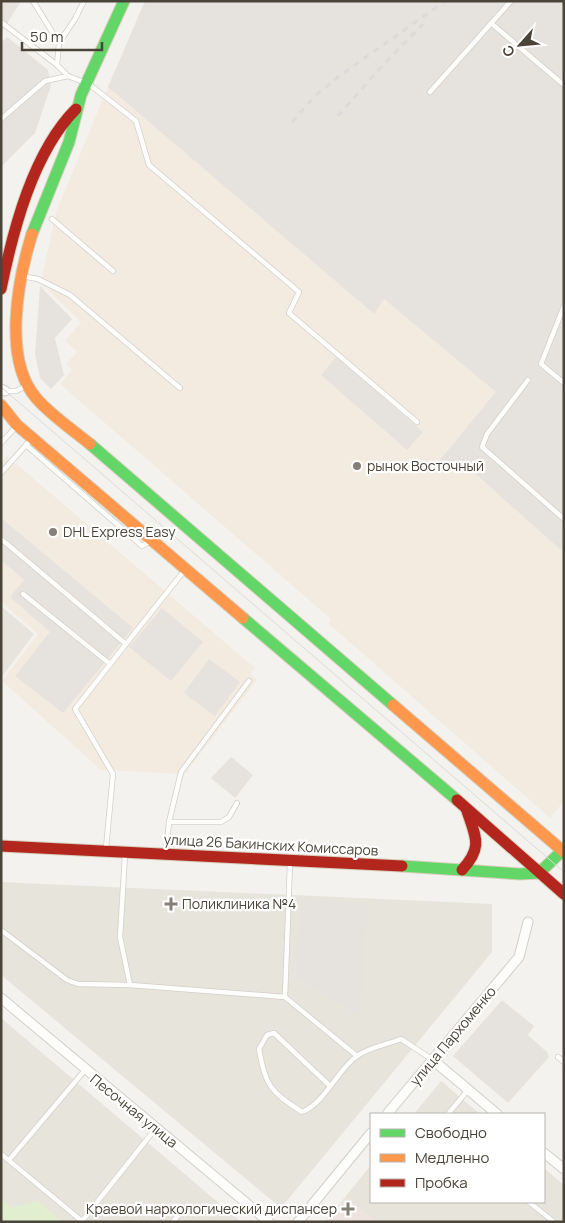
<svg xmlns="http://www.w3.org/2000/svg" width="565" height="1223" font-family="Manrope,sans-serif">
  <rect width="100%" height="100%" fill="#f4f2ee"/>
  <g fill="#e7e4dc">
    <polygon points="1,606 34,634 1,678"/>
    <polygon points="1,882 492,904 492,952 281,1208 1,975"/>
    <polygon points="1,1018 214,1199 241,1222 1,1222"/>
    <polygon points="441,1081 480,1114 414,1114"/>
    <polygon points="371,1165 371,1202 544,1202 544,1168 564,1185 564,1222 325,1222"/>
  </g>
  <g fill="#f3ebdf">
    <polygon points="108,87 374,314 384,299 497,392 437,462 460,462 470,469 564,553 564,801 550,818 328,623 331,619 60,384 72,370 66,364 77,352 65,341 81,322 41,283 56,212"/>
    <polygon points="7,456 255,668 250,674 257,680 185,774 101,770 2,681 38,634 1,602 1,463"/>
  </g>
  <g fill="#e6e2de">
    <polygon points="1,1 21,1 1,33"/>
    <polygon points="145,1 564,1 564,553 470,469 460,462 437,463 496,392 384,299 374,314 108,87"/>
  </g>
  <polygon fill="#eee3df" points="346,1196 377,1222 325,1222"/>
  <polygon fill="#e1eecf" points="1,1199 12,1208 38,1201 63,1222 1,1222"/>
  <g fill="#e6e3df">
    <polygon points="7,37 48,70 51,86 35,133 1,167 1,43"/>
    <polygon points="40,286 72,319 55,338 64,375 51,389 40,378 35,354"/>
    <polygon points="336,357 423,432 407,450 321,375"/>
    <polygon points="1,518 133,628 63,713 15,676 50,632 10,597 24,580 1,560"/>
    <polygon points="162,608 203,642 171,681 129,647"/>
    <polygon points="209,659 240,682 215,716 184,693"/>
    <polygon points="231,757 253,775 235,798 211,778"/>
    <polygon points="300,897 368,903 360,1016 296,977"/>
    <polygon points="502,1000 534,1026 528,1035 547,1052 549,1057 508,1103 453,1056"/>
  </g>
  <g fill="none" stroke-linecap="round" stroke-linejoin="round">
    <defs>
      <g id="lane">
        <polyline points="33,1 59,43"/>
        <polyline points="1,22 57,65"/>
        <polyline points="492,24 564,85"/>
        <polyline points="81,81 68,76 57,65 59,43 75,19 84,1"/>
        <polyline points="89,84 136,121 149,165 299,292 289,313 417,422"/>
        <polyline points="430,92 511,1"/>
        <polyline points="1,119 45,81 68,76"/>
        <polyline points="52,219 113,271"/>
        <polyline points="27,277 38,279 70,295 180,388"/>
        <polyline points="564,306 541,364 564,383"/>
        <polyline points="528,380 487,434 482,447 564,519"/>
        <polyline points="5,391 16,391 26,386"/>
        <polyline points="30,441 26,445 142,546 149,542"/>
        <polyline points="1,443 15,428"/>
        <polyline points="1,473 26,445"/>
        <polyline points="1,539 126,644 75,709 113,774 106,848"/>
        <polyline points="23,594 110,664"/>
        <polyline points="126,644 184,571"/>
        <polyline points="169,822 181,772 249,681"/>
        <polyline points="166,851 169,822 221,822 229,817 237,803"/>
        <polyline points="125,855 120,937 130,985"/>
        <polyline points="1,930 67,980 78,984 130,985 285,997 357,1056"/>
        <polyline points="285,997 290,863"/>
        <polyline points="558,1057 564,1062"/>
        <path d="M330,1086L274,1033L267,1035L259,1049C266,1087 270,1091 302,1112C326,1102 337,1070 357,1056C368,1048 388,1044 401,1039L433,1060"/>
        <polyline points="448,1114 468,1090"/>
        <polyline points="1,1154 83,1222"/>
        <polyline points="9,1160 85,1070"/>
        <polyline points="529,1202 554,1222"/>
        <polyline points="82,1221 156,1128"/>
        <polyline points="173,1222 184,1208"/>
      </g>
      <g id="street">
        <polyline points="1,389 5,391"/>
        <polyline points="1,998 269,1222"/>
        <polyline points="433,1060 497,1114"/>
        <polyline points="387,1114 519,957 528,922"/>
        <polyline points="544,1153 564,1169"/>
        <polyline points="298,1222 371,1133"/>
      </g>
      <g id="fast">
        <polyline points="32,234 69,142 81,95 124,1"/>
        <polyline points="90,444 393,705"/>
        <polyline points="243,618 457,800"/>
        <polyline points="402,866 520,874 539,873 562,851"/>
      </g>
      <g id="slow">
        <path d="M32,234C18,279 2,360 37,399C52,416 73,430 90,444"/>
        <polyline points="1,405 17,425 243,618"/>
        <polyline points="393,705 564,852"/>
      </g>
      <g id="jam">
        <path d="M1,289C13,230 33,152 76,109"/>
        <polyline points="457,800 564,894"/>
        <polyline points="1,846 402,866"/>
        <path d="M462,870C483,847 476,838 467,811"/>
      </g>
    </defs>
    <use href="#lane" stroke="#d2d0cb" stroke-width="6"/>
    <use href="#street" stroke="#d2d0cb" stroke-width="11"/>
    <use href="#fast" stroke="#d6cebb" stroke-width="13"/>
    <use href="#slow" stroke="#d6cebb" stroke-width="13"/>
    <use href="#jam" stroke="#d6cebb" stroke-width="13"/>
    <use href="#lane" stroke="#fdfdfc" stroke-width="4.5"/>
    <use href="#street" stroke="#fdfdfc" stroke-width="9"/>
    <use href="#fast" stroke="#63d668" stroke-width="11"/>
    <use href="#slow" stroke="#ff974d" stroke-width="11"/>
    <use href="#jam" stroke="#b3261e" stroke-width="11"/>
    <polyline stroke="#dbdbda" stroke-width="1" points="1,387 564,872"/>
    <g stroke="#dbdbda" stroke-width="3" stroke-dasharray="6 6" stroke-linecap="butt">
      <polyline points="338,116 384,64 423,24"/>
      <polyline points="292,122 316,95 338,77 445,1"/>
    </g>
  </g>
  <g fill="#868178" stroke="#fff" stroke-width="2">
    <circle cx="357" cy="466" r="5"/>
    <circle cx="53" cy="532" r="5"/>
    <path d="M168.5 896.5h5v5h5v5h-5v5h-5v-5h-5v-5h5z"/>
    <path d="M345.5 1201.5h5v5h5v5h-5v5h-5v-5h-5v-5h5z"/>
  </g>
  <g text-anchor="middle" stroke-width="4.5" stroke-linejoin="round" paint-order="stroke">
    <g font-size="14" fill="#4b4439" stroke="#fff" text-anchor="start">
      <text x="367" y="471">рынок Восточный</text>
      <text x="63" y="537">DHL Express Easy</text>
      <text x="182" y="909">Поликлиника №4</text>
      <text x="337" y="1214" text-anchor="end">Краевой наркологический диспансер</text>
    </g>
    <g font-size="14" fill="#4b4439" stroke="#fff">
      <text transform="translate(271 845) rotate(3)" y="5">улица 26 Бакинских Комиссаров</text>
      <text transform="translate(453 1036) rotate(-50)" y="5">улица Пархоменко</text>
      <text transform="translate(134 1111) rotate(39)" y="5">Песочная улица</text>
    </g>
  </g>
  <rect width="565" height="1223" fill="none" stroke="#4b4439" stroke-width="5"/>
  <rect x="370" y="1113" width="175" height="90" fill="#ffffff" stroke="#b7b4b0"/>
  <rect x="380" y="1129" width="25" height="8" fill="#63d668" stroke="#b7b4b0"/>
  <text x="415" y="1138" font-size="15" fill="#4b4439">Свободно</text>
  <rect x="380" y="1154" width="25" height="8" fill="#ff974d" stroke="#b7b4b0"/>
  <text x="415" y="1163" font-size="15" fill="#4b4439">Медленно</text>
  <rect x="380" y="1179" width="25" height="8" fill="#b3261e" stroke="#b7b4b0"/>
  <text x="415" y="1188" font-size="15" fill="#4b4439">Пробка</text>
  <g transform="translate(520 45) rotate(243)" stroke="#ffffff" stroke-width="4" paint-order="stroke">
  <path d="M0-4L9 19L0 12L-9 19Z" fill="#4b4439"/>
  <text y="-8" font-size="14" font-weight="bold" text-anchor="middle" fill="#4b4439">С</text>
  </g>
  <path d="M22 42v8h80v-8" fill="none" stroke="#4b4439" stroke-width="2.5"/>
  <text x="30" y="42" font-size="15" fill="#4b4439" stroke="#ffffff" stroke-width="4" paint-order="stroke">50 m</text>
</svg>
